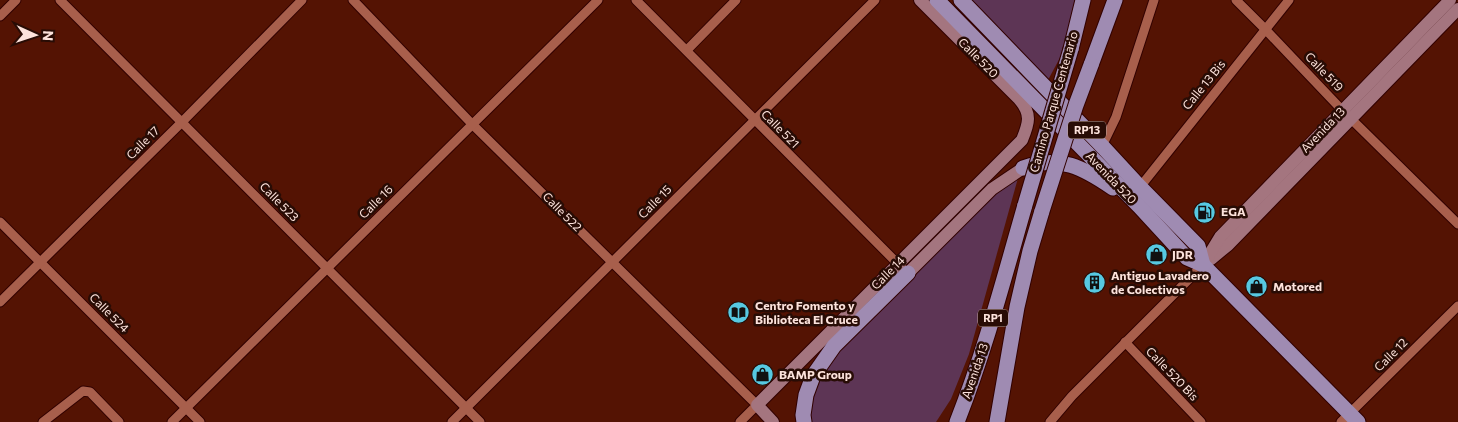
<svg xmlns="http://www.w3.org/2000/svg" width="1458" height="422" font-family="Commissioner,sans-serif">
  <rect width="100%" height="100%" fill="#541303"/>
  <g fill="#5d3555">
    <polygon points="972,0 1078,0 1069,41 1048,80"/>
    <polygon points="1018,178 969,354 951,399 936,422 811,422 809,413 815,381 831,359 996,193"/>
  </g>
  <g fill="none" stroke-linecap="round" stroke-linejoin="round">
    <defs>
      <g id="street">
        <polyline points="60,0 480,422"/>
        <polyline points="353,0 472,124 757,405 740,422"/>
        <polyline points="636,0 902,268"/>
        <polyline points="1236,0 1265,29 1342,110 1458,224"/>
        <polyline points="0,16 16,0"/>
        <polyline points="687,50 736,0"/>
        <polyline points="1102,146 1116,117 1154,0"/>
        <polyline points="1140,187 1289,0"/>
        <polyline points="0,222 200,422"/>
        <polyline points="0,302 182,122 302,0"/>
        <polyline points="1125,342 1201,422"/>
        <polyline points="43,422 83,391 90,392 119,422"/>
        <polyline points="172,422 598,0"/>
        <polyline points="452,422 875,0"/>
        <polyline points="1050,422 1072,396 1203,265"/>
        <polyline points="1341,422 1458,306"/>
      </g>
      <g id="secondary">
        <polyline points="1211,259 1228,245 1458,9"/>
        <polyline points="1203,265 1220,237 1450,0"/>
        <polyline points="908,273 992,189 1023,168"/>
        <path d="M773,422L757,405L1022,140C1029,123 1032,114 1019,99L920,0"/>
      </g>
      <g id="primary">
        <polyline points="937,0 1139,206 1187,258 1203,265 1358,422"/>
        <polyline points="961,0 1102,146 1140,187 1198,246 1203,265"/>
        <polyline points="1071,49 1083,0"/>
        <polyline points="1091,65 1115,0"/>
        <path d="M1023,168C1059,154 1084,168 1113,188"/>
        <polyline points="804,422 803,415 806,395 813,376 834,346 908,273"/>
        <path d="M957,422C985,351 1004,278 1025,205"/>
        <polyline points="997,422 1017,307 1030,251 1042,211"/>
      </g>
    </defs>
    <use href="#street" stroke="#310100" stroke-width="11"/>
    <use href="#secondary" stroke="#310100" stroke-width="14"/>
    <use href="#primary" stroke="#310100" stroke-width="17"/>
    <use href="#street" stroke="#a85f4c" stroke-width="9"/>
    <use href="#secondary" stroke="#a4757f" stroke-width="12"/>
    <use href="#primary" stroke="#9f8bb2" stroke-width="15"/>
    <defs>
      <g id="primary-bridge">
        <polyline points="1025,205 1071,49"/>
        <polyline points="1042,211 1076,105 1091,65"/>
      </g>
    </defs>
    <use href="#primary-bridge" stroke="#310100" stroke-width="17" stroke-linecap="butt"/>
    <use href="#primary-bridge" stroke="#9f8bb2" stroke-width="15"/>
  </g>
  <defs>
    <symbol id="fuel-disc" viewBox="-11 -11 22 22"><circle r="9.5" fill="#57c9e2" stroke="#280c05"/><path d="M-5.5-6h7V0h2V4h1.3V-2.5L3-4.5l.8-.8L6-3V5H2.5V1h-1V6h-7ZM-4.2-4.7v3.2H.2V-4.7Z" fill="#111"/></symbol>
    <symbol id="shop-disc" viewBox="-11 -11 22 22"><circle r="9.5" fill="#57c9e2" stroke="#280c05"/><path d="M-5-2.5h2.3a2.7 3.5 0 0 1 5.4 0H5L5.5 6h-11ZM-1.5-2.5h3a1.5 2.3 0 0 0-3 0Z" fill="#111"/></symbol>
    <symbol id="building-disc" viewBox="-11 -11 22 22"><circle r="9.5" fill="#57c9e2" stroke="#280c05"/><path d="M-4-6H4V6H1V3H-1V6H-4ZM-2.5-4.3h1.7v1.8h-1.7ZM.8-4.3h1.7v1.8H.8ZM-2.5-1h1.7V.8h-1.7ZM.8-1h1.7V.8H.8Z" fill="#111"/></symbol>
    <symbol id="library-disc" viewBox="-11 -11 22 22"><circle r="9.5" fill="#57c9e2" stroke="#280c05"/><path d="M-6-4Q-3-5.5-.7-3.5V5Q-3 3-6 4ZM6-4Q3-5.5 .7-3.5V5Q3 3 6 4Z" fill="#111"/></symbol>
  </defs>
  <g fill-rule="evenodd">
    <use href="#fuel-disc" x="1192" y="200" width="25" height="25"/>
    <use href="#shop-disc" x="1144" y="242" width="25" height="25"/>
    <use href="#building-disc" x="1082" y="270" width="25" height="25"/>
    <use href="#shop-disc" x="1244" y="274" width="25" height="25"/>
    <use href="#library-disc" x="726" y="300" width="25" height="25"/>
    <use href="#shop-disc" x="750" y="362" width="25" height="25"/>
  </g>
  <g text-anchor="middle" stroke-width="5" stroke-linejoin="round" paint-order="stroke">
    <g fill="#280c05" stroke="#bca29b" stroke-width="1">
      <rect x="1068" y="121.5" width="38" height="17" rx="4"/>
      <rect x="978" y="309.5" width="30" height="17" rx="4"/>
    </g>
    <g font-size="11" font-weight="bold" fill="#fce2db">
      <text x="1087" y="134">RP13</text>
      <text x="993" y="322">RP1</text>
    </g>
    <g font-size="12" fill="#fce2db" stroke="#280c05">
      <text transform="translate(978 58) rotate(45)" y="4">Calle 520</text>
      <text transform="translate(1324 72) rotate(46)" y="4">Calle 519</text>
      <text transform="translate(1204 85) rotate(-51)" y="4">Calle 13 Bis</text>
      <text transform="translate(1054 102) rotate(-74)" y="4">Camino Parque Centenario</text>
      <text transform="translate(780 129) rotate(45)" y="4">Calle 521</text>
      <text transform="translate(1323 130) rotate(-46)" y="4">Avenida 13</text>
      <text transform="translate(143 143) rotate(-45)" y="4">Calle 17</text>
      <text transform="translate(1111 178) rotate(46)" y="4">Avenida 520</text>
      <text transform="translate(279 202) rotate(45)" y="4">Calle 523</text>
      <text transform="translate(376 202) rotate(-45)" y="4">Calle 16</text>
      <text transform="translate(655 202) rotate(-45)" y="4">Calle 15</text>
      <text transform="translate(562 212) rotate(45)" y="4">Calle 522</text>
      <text transform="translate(888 273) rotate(-45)" y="4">Calle 14</text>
      <text transform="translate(109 313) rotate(45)" y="4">Calle 524</text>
      <text transform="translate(1391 355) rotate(-45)" y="4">Calle 12</text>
      <text transform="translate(975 371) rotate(-71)" y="4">Avenida 13</text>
      <text transform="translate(1172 374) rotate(46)" y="4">Calle 520 Bis</text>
    </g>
    <g font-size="12" font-weight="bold" fill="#fce2db" stroke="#280c05" text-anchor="start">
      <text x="1221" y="216">EGA</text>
      <text x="1172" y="259">JDR</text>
      <text x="1111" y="280">Antiguo Lavadero<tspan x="1111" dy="14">de Colectivos</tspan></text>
      <text x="1273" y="291">Motored</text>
      <text x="755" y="310">Centro Fomento y<tspan x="755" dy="14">Biblioteca El Cruce</tspan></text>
      <text x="779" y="379">BAMP Group</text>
    </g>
  </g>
  <g transform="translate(35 35) rotate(93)" stroke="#280c05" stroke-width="4" paint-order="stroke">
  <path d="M0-4L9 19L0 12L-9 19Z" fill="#fce2db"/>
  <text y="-8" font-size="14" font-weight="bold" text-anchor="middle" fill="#fce2db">N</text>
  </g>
</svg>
